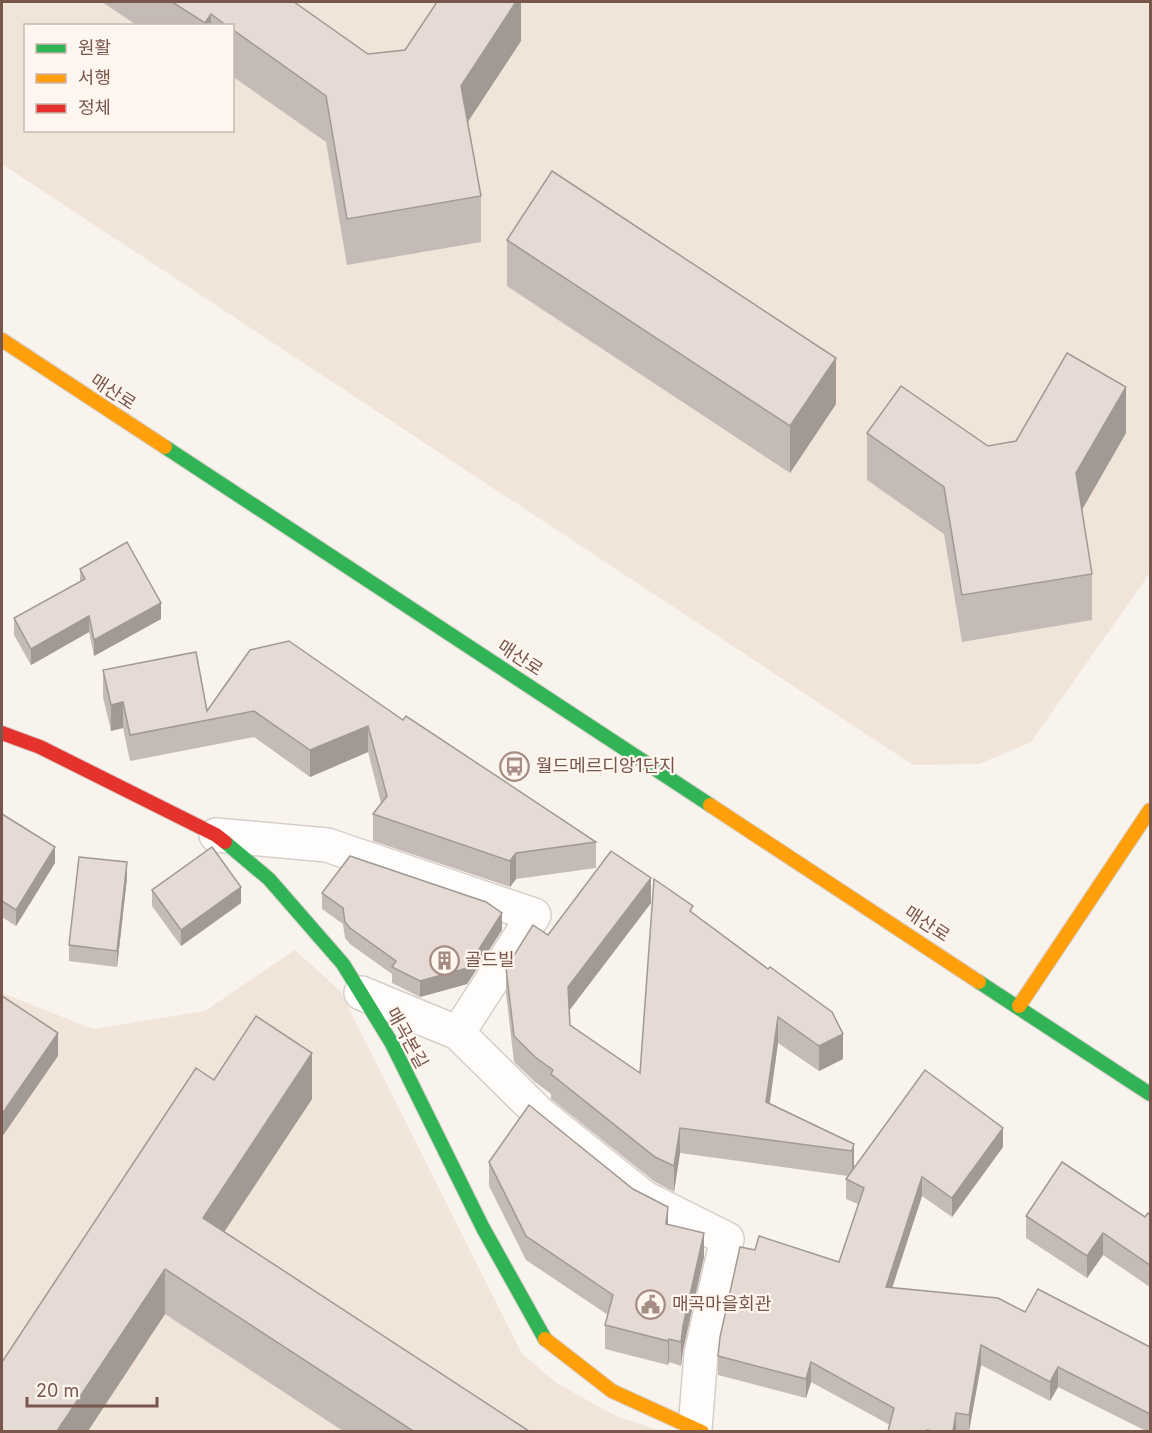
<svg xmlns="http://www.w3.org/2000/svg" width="1152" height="1433" font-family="Inter,'Noto Sans KR',sans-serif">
  <rect width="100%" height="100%" fill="#f8f3ed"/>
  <g fill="#f1e5da" fill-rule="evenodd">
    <path d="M2,2H1150V573L1031,742L979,764L913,765L2,164ZM26,26H232V130H26Z"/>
    <polygon points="295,950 340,991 522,1354 558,1384 616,1416 662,1431 2,1431 2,993 93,1029 205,1011"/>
  </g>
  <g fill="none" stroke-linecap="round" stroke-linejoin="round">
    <defs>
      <g id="street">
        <polyline points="216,835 327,845 534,915 458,1033"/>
        <polyline points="361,993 458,1033 539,1113 645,1198 727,1239 701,1354 695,1429"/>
      </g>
      <g id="fast">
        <polyline points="165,447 710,805"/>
        <polyline points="225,842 269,879 343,964 391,1042 483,1228 545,1339"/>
        <polyline points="979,982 1150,1094"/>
      </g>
      <g id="slow">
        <polyline points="2,340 165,447"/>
        <polyline points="710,805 979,982"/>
        <polyline points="1019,1006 1150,810"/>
        <polyline points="545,1339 612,1391 702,1432"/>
      </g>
      <polyline id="jam" points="2,733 40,747 216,835 225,842"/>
    </defs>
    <use href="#street" stroke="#d7ceca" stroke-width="36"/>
    <use href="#fast" stroke="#d8cec9" stroke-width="16"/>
    <use href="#slow" stroke="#d8cec9" stroke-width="16"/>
    <use href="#jam" stroke="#d8cec9" stroke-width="16"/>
    <use href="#street" stroke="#fefdfc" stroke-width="33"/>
    <use href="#fast" stroke="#30b455" stroke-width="14"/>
    <use href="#slow" stroke="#ff9f0a" stroke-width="14"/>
    <use href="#jam" stroke="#e5322d" stroke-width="14"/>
  </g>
  <g fill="#c5bbb6">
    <polygon points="102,2 294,2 368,54 405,50 521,2 521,41 468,122 481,196 481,242 347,265 326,142 232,76 232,26 138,26"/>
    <polygon points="507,240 836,404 790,473 507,286"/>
    <polygon points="867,433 988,446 1126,433 1082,510 1092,574 1092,620 962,642 944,534 867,480"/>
    <polygon points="80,569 161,619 94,656 89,632 31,665 14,635 14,618 80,582"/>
    <polygon points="250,650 403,720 596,842 596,868 516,879 510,887 373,841 373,814 381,803 368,752 310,777 254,737 130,761 123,728 111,731 103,697 103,670 207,711"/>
    <polygon points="2,814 55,863 16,926 2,917"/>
    <polygon points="127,878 117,967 69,961 69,945"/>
    <polygon points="152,890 241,903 181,946 152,906"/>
    <polygon points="322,893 502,930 467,984 420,997 392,983 392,974 350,944 345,938 343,924 322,909"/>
    <polygon points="651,903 569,1011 570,1025 640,1073 693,914 843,1059 819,1071 778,1043 770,1103 854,1144 854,1168 1003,1147 952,1217 922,1196 892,1288 1025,1312 1150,1347 1150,1431 1146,1431 1058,1387 1050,1401 981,1365 969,1431 888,1431 890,1425 811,1382 806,1398 718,1375 718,1356 755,1250 839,1262 858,1204 846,1199 846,1179 848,1176 680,1153 674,1192 655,1182 551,1099 551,1094 535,1082 514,1062 506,993 506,968 548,935"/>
    <polygon points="214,1080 312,1099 224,1232 529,1431 343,1431 165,1314 88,1431"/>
    <polygon points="489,1162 668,1225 704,1257 683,1350 681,1366 669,1362 668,1365 605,1349 605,1325 608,1315 526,1260 489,1186"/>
    <polygon points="1150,1215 1150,1287 1103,1255 1087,1278 1026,1238 1026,1216 1145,1217"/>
  </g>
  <g fill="#a09994">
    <polygon points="516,2 521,2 521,41 461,132 461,86"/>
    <polygon points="211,14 211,26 205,26 205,23"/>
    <polygon points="836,358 836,404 790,473 790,426"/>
    <polygon points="1126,387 1126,433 1076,520 1076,473"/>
    <polygon points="161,603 161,619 94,656 94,640"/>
    <polygon points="89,616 89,632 31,665 31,649"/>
    <polygon points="123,702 123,728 111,731 111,705"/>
    <polygon points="368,726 368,752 310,777 310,750"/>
    <polygon points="55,847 55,863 16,926 16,910"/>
    <polygon points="516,853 516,879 510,887 510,861"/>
    <polygon points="127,862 127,878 117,967 117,951"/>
    <polygon points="651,878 651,903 568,1012 568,987"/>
    <polygon points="241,887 241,903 181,946 181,930"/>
    <polygon points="502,913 502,930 467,984 420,997 420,981"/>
    <polygon points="778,1017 778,1043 766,1127 766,1102"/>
    <polygon points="58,1033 58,1056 2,1137 2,1114"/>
    <polygon points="843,1034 843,1059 819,1071 819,1046"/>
    <polygon points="312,1053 312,1099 203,1264 203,1218"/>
    <polygon points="680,1128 680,1153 674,1192 674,1166"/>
    <polygon points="1003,1128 1003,1147 952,1217 952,1198"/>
    <polygon points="854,1144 854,1169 852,1176 852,1151"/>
    <polygon points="922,1177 922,1196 886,1307 886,1287"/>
    <polygon points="668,1207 668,1231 666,1224"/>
    <polygon points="704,1233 704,1257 683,1350 681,1366 681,1342 683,1326"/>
    <polygon points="1103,1233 1103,1255 1087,1278 1087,1256"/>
    <polygon points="165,1269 165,1314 88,1431 57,1431"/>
    <polygon points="669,1339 669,1362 668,1365 668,1341"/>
    <polygon points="981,1345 981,1365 969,1431 969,1415"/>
    <polygon points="811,1362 811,1382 806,1398 806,1379"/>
    <polygon points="1058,1367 1058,1387 1050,1401 1050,1382"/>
    <polygon points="956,1413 956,1431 953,1431"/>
  </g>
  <g fill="#e5dad4" stroke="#a09994" stroke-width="1.5">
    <polygon points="172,2 294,2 368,54 405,50 437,2 516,2 461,86 481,196 347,219 326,96 232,29 232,26 227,26 211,14 205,23"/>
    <polygon points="552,171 836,358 790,426 507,240"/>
    <polygon points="1067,353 1126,387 1076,473 1092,574 962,595 944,487 867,433 901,386 988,446 1016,441"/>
    <polygon points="127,542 161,603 94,640 89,616 31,649 14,618 85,579 80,569"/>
    <polygon points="289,641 403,720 406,716 596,842 516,853 510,861 373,814 387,796 368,726 310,750 254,711 130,735 123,702 111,705 103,670 196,652 207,711 250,650"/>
    <polygon points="2,814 55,847 16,910 2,901"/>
    <polygon points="212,847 241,887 181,930 152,890"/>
    <polygon points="611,851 651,878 568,987 570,1025 640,1073 654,879 693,906 690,911 768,969 770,967 832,1012 843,1034 819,1046 778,1017 766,1102 854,1144 852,1151 680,1128 674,1166 655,1157 551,1074 553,1070 535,1057 514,1036 506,968 533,925 548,935"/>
    <polygon points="350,856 486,902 502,913 467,968 420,981 392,967 396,961 350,928 345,922 343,908 322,893"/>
    <polygon points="79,857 127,862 117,951 69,945"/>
    <polygon points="2,996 58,1033 2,1114"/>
    <polygon points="256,1016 312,1053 203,1218 529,1431 413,1431 165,1269 57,1431 2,1431 2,1362 196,1068 214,1080"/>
    <polygon points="925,1070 1003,1128 952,1198 922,1177 886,1287 998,1298 1025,1312 1038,1289 1150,1347 1150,1414 1058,1367 1050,1382 981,1345 969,1415 956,1413 953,1431 933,1431 927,1430 926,1431 888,1431 894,1408 811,1362 806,1379 718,1356 720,1337 740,1247 755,1250 759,1236 839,1262 864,1188 846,1179"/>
    <polygon points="529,1105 633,1189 668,1207 666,1224 704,1233 683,1326 681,1342 669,1339 668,1341 605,1325 613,1295 526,1236 489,1162"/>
    <polygon points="1062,1162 1145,1217 1148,1213 1150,1215 1150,1265 1103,1233 1087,1256 1026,1216"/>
  </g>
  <defs>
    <symbol id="bus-ring" viewBox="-11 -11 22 22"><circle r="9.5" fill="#fff7ef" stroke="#a58d84" stroke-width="1.5"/><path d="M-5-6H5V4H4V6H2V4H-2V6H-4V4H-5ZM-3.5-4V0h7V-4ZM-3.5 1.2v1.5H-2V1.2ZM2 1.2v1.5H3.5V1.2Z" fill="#a58d84"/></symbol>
    <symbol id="building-ring" viewBox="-11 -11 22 22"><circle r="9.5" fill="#fff7ef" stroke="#a58d84" stroke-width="1.5"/><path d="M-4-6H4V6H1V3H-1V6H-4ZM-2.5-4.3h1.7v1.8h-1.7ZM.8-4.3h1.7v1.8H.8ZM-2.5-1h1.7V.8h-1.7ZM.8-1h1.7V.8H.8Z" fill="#a58d84"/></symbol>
    <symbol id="civic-ring" viewBox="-11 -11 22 22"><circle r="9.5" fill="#fff7ef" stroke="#a58d84" stroke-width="1.5"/><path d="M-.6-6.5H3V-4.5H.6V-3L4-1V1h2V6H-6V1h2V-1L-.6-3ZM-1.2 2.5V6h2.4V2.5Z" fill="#a58d84"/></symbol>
  </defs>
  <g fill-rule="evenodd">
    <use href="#bus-ring" x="498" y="750" width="33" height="33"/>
    <use href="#building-ring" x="428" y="944" width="33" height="33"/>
    <use href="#civic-ring" x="634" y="1288" width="33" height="33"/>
  </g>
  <g text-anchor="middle" stroke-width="4.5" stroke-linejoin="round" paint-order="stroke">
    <g font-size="18" fill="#78564b" stroke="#fff7ef">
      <text transform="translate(113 392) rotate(33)" y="6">매산로</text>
      <text transform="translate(520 658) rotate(33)" y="6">매산로</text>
      <text transform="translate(927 924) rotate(33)" y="6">매산로</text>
      <text transform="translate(407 1038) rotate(61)" y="6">매곡본길</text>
    </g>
    <g font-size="18" fill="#78564b" stroke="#fff7ef" text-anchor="start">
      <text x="536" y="772">월드메르디앙1단지</text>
      <text x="465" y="966">골드빌</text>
      <text x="672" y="1310">매곡마을회관</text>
    </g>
  </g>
  <rect width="1152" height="1433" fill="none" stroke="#78564b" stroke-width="6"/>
  <rect x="24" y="24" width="210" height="108" fill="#fff7ef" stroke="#c9b7ad" stroke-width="1.5"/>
  <rect x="36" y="44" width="30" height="9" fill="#30b455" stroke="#c9b7ad" stroke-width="1.5"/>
  <text x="78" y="54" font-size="18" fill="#78564b">원활</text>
  <rect x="36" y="74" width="30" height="9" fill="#ff9f0a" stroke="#c9b7ad" stroke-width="1.5"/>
  <text x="78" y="84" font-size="18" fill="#78564b">서행</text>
  <rect x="36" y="104" width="30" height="9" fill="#e5322d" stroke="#c9b7ad" stroke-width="1.5"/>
  <text x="78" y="114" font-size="18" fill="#78564b">정체</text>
  <path d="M27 1397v9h130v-9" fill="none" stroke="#78564b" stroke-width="3"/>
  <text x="36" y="1397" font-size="18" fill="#78564b" stroke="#fff7ef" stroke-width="4.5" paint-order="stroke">20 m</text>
</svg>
